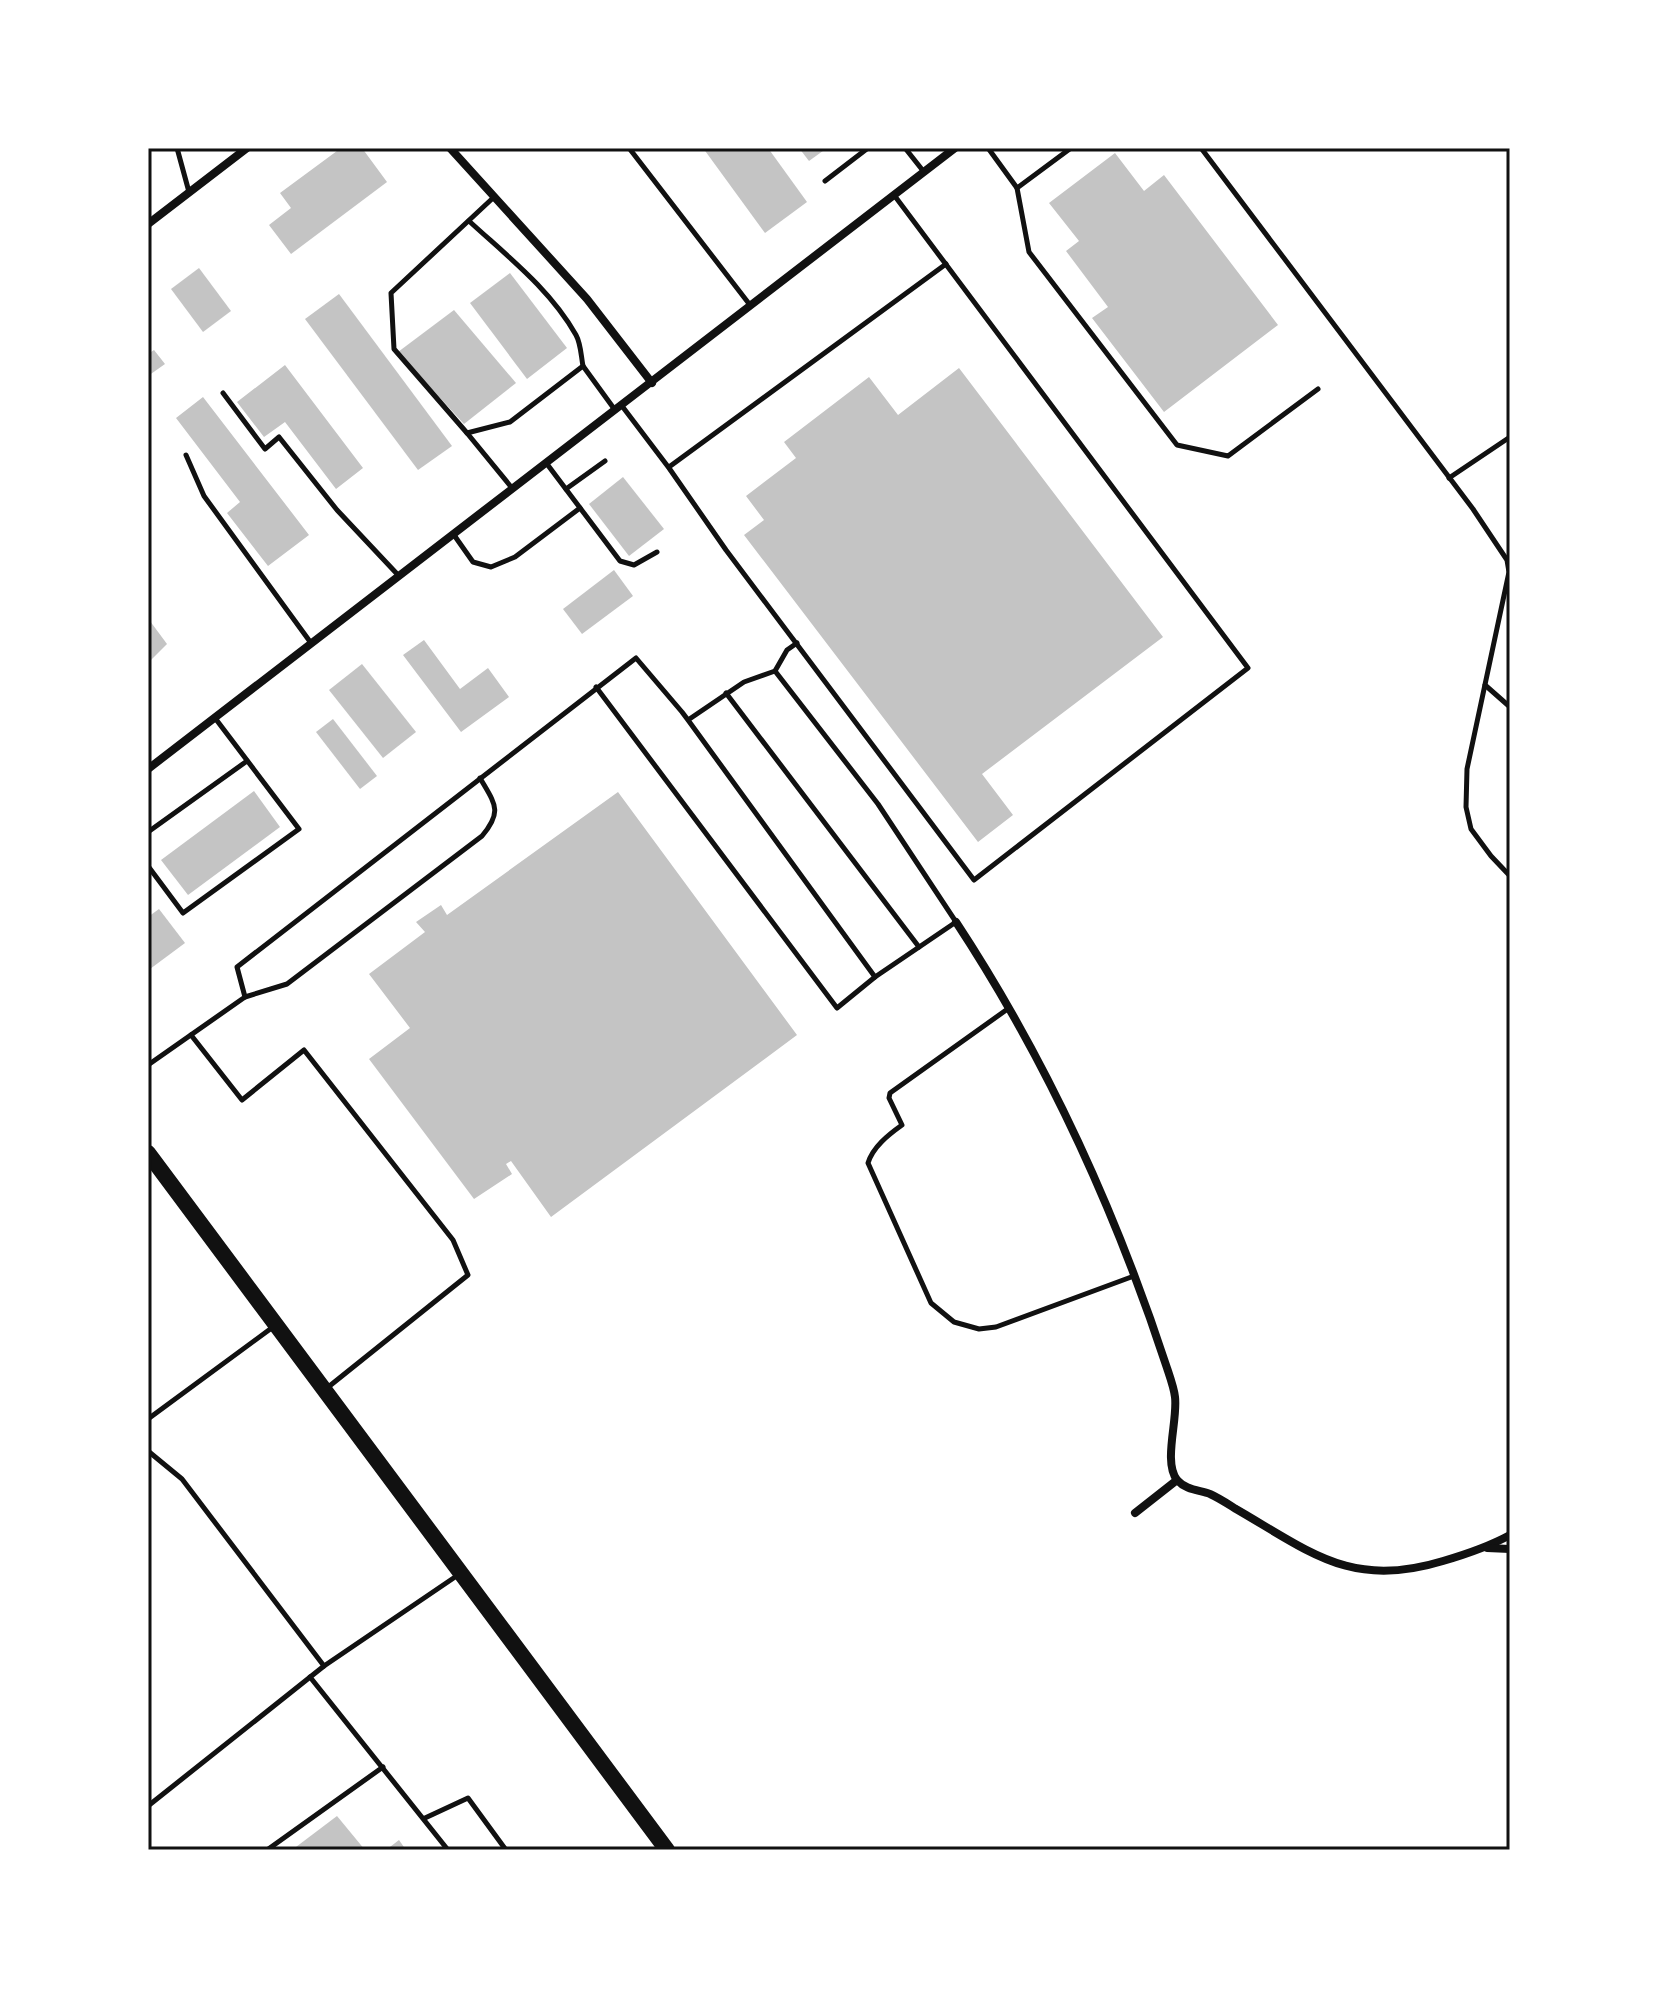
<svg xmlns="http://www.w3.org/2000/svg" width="1658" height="1998" font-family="Roboto,sans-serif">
  <rect width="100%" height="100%" fill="#fff"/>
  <g fill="#c4c4c4">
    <polygon points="341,148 362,148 387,182 291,254 269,225 291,208 280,193"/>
    <polygon points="703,148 768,148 807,202 765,233"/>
    <polygon points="799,148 827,148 809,161"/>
    <polygon points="1115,153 1144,191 1164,175 1278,325 1164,412 1092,318 1108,307 1066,251 1079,241 1049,203"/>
    <polygon points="199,268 231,311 203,332 171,289"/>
    <polygon points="510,273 567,348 527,379 470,303"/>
    <polygon points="339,294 452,446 418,470 305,319"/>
    <polygon points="454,310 516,383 464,424 398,352"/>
    <polygon points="154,350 165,364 148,376 148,354"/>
    <polygon points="285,365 363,468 336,489 285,422 264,437 237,402"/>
    <polygon points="959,368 1163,637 982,774 1013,815 978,842 744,535 764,520 746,496 796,458 784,442 869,377 898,415"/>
    <polygon points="203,397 309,535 268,566 227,513 240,502 176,418"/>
    <polygon points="623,477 664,529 629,556 589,504"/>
    <polygon points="614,570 633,596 582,634 563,609"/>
    <polygon points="150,621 167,644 148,663 148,622"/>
    <polygon points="424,640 460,689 488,668 509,697 461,732 403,655"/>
    <polygon points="362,664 416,732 383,758 329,690"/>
    <polygon points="333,719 377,776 360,789 316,732"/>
    <polygon points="254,791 280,827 188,895 161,860"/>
    <polygon points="618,792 797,1035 551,1217 511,1161 506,1164 512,1174 474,1199 369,1059 410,1028 369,974 425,932 416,922 441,905 447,915"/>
    <polygon points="159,909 185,943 150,969 148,917"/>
    <polygon points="337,1816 365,1850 292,1850"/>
    <polygon points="399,1840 406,1850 386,1850"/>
  </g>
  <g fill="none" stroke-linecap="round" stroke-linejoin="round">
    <g stroke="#111" stroke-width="5">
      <polyline points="177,148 189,192"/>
      <polyline points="629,148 750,305"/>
      <polyline points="905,148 924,172"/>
      <polyline points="988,148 1017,188 1071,148"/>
      <polyline points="1201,148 1473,509 1507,560 1509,572 1467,769 1466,807 1471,829 1491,856 1510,876"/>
      <polyline points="825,181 868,148"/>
      <polyline points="1017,188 1029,252 1177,445 1228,456 1318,389"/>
      <polyline points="494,197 391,293 394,349 467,433 510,422 583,366 615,410"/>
      <path d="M469,221C507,256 550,289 576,335C581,344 581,356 583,366"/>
      <polyline points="223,393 265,449 279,437 337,510 399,576"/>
      <polyline points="622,406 669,468 726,550 974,880 1248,668 894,195"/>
      <polyline points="467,433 512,488"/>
      <polyline points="186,455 204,496 311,643"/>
      <polyline points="547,464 620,561 634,565 657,552"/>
      <polyline points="669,467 946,264"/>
      <polyline points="1449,478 1510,437"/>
      <polyline points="566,489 605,461"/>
      <polyline points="454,535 473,562 491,567 515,557 580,508"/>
      <polyline points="775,671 787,650 797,643"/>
      <polyline points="1485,685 1510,707"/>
      <polyline points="596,687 837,1008 875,977"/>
      <polyline points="726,693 919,947"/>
      <polyline points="148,832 247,761"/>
      <polyline points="148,866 183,913 299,829 215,718"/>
      <path d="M245,997L287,984L482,836C503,811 495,804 480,778"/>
      <path d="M1009,1008L890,1093L889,1098L902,1125C888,1135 873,1147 868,1163L931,1303L954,1322L979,1329L996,1327L1134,1276"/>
      <polyline points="191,1035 242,1100 304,1050 453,1240 468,1275 327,1388"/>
      <polyline points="148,1065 245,997 237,967 636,658 682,712 688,720 875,977 956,922 878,804 775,671 744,682 688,720"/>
      <polyline points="148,1419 273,1327"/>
      <polyline points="148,1451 182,1479 324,1666"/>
      <polyline points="310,1677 448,1850"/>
      <polyline points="148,1806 324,1666 458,1575"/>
      <polyline points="425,1818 468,1798 506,1850"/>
      <polyline points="267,1850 383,1767"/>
    </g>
    <g stroke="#111" stroke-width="8">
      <polyline points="450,148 587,299 652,383"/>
      <polyline points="148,224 247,148"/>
      <polyline points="148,769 955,148"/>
      <path d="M956,922C1046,1059 1116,1212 1167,1368C1170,1377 1174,1388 1175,1397C1178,1420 1163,1462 1177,1480C1186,1490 1199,1490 1210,1494C1219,1498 1228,1504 1236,1509C1312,1553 1352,1589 1443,1561C1467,1554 1488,1547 1510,1535"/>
      <polyline points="1135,1513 1177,1480"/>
      <polyline points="1487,1548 1510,1549"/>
    </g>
    <polyline stroke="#111" stroke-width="16" points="148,1153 667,1850"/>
  </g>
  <rect width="1658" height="1998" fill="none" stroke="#ffffff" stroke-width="300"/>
  <rect x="150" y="150" width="1358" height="1698" fill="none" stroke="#111" stroke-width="3"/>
</svg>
